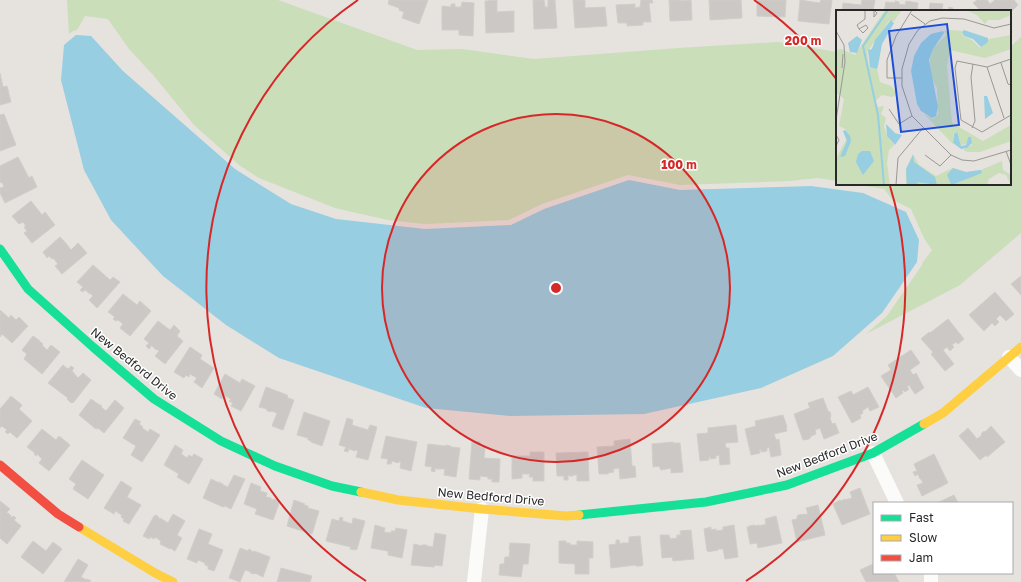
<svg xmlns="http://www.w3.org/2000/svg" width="1021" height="582" font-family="'Golos Text',sans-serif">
  <rect width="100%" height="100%" fill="#e6e2de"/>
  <g fill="#c9deb9">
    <polygon points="67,0 278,0 417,50 462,49 534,59 679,48 778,42 837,52 837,181 818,178 789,181 680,185 628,175 542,204 509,220 425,224 388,220 370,216 335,208 259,178 239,165 194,125 154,76 129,49 108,19 85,16 77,30 73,31 69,34"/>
    <polygon points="1021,37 1021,233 960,285 866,334 887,316 922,265 923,262 932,250 925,240 924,238 911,209 893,200 884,189 853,184 1010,184 1010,47"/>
  </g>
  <polygon fill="#98cee1" points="76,35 91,36 123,71 235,169 291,204 336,219 425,229 511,225 544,209 629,180 680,190 811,186 863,193 906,212 919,240 917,262 882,313 833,356 761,388 644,414 510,416 426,408 279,358 226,325 163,276 111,220 84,170 61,80 64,45"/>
  <g fill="#cbc8c5" stroke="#d1ceca">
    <polygon points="389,0 428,0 419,24 402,18 404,12 399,10 399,8 388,4"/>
    <polygon points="497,0 497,12 514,11 514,32 486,33 485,1"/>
    <polygon points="533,0 544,0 545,7 548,7 548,0 555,0 557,28 534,29"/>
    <polygon points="573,0 585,0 585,8 605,7 607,26 575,28"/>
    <polygon points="641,0 652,0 653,3 649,3 651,22 643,22 643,25 627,26 627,23 618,23 616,5 635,4 635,8 640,7"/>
    <polygon points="669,0 681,0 681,1 691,0 692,20 670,21"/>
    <polygon points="709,0 741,0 742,18 710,20"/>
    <polygon points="757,0 786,0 785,17 757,16"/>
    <polygon points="800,0 820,3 821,0 832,0 829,24 798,21"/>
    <polygon points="862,0 875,0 873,11 842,11 843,3 861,5"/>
    <polygon points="977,0 987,0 990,4 995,0 1014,0 1018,5 1010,13 1010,11 981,11 973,3"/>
    <polygon points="895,1 899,2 899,4 905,5 906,1 918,3 917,11 884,11 886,2 895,3"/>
    <polygon points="462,2 474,3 473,36 459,35 459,30 442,30 442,6 451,7 451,4 455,4 455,7 461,7"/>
    <polygon points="930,3 943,4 942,9 949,10 949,7 953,8 953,10 960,11 929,11"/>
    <polygon points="0,73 3,87 7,86 11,102 0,105"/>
    <polygon points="4,114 16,145 0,151 0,115"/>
    <polygon points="18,157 29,178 32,176 37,187 5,203 0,193 0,188 4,187 2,182 0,183 0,166"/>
    <polygon points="31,201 42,215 45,212 55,225 32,243 24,233 27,231 24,227 26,226 23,222 19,224 12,216"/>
    <polygon points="60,237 64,241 64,242 65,242 71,250 78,243 87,253 62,274 55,266 58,264 53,258 52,259 49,256 47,258 43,252"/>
    <polygon points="93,265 110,280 113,277 120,282 97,308 89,300 93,296 90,293 90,294 85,290 86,289 83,292 80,290 83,287 77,282"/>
    <polygon points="1021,276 1021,295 1011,284"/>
    <polygon points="995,292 1014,314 1006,321 1000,315 996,319 999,322 995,326 992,323 984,331 969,315"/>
    <polygon points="123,294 137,305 140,301 151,311 130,336 120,328 123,324 118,320 116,321 113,319 115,317 108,312"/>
    <polygon points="0,310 9,318 11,315 16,320 19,317 28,326 12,343 2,334 0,337"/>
    <polygon points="948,319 964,339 958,344 956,342 952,345 954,347 950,351 947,347 943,350 954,364 945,371 931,354 933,352 921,339 929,332 930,333"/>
    <polygon points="158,321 170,330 174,325 180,331 177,336 183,341 165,364 155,356 159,351 157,349 156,350 152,346 152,345 149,349 146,346 149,343 144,339"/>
    <polygon points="33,336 40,341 39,341 43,344 42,345 47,350 51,345 60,352 42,374 24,359 27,354 22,350"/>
    <polygon points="190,347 202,355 200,359 214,368 202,388 194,382 197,378 190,374 189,377 186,375 184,378 174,372"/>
    <polygon points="911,350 920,363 910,370 913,375 916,373 924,388 915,394 909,385 907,387 909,389 905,392 903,390 902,391 903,393 896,398 881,376 891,370 888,365"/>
    <polygon points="63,365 68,369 71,366 74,368 71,372 72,371 78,378 83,373 91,380 73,403 72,402 71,403 67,399 68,398 48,383"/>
    <polygon points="225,374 240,383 242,379 255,386 241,411 231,406 233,403 229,401 231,399 224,395 222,399 214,394"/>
    <polygon points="266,387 287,395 288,398 294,400 283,430 272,426 277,413 271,411 270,412 266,410 267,409 259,407"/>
    <polygon points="868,387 879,407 870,411 868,407 862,411 863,413 860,415 861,418 852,423 838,397 851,391 853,395"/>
    <polygon points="11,396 22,405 19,409 32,421 17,438 10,432 8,434 5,432 7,430 2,426 0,428 0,409"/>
    <polygon points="823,398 828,411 830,412 831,416 830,418 832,424 835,423 839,433 824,439 820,428 815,430 816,434 811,436 811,437 809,439 803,440 794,414 810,408 808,403"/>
    <polygon points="91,399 98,404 102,406 101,407 106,411 115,400 124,408 104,433 98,428 96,429 79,415"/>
    <polygon points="304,412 330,421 322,446 311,442 311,441 308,440 308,438 297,435"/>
    <polygon points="783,415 787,427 786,428 787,431 774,434 776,440 779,439 781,455 771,457 769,447 767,448 767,451 761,452 761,449 759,450 760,453 751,455 745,429 756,426 755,421"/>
    <polygon points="347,418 353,420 352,425 368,430 370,425 377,427 368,460 356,457 358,451 355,450 355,451 349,449 349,448 348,452 344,451 346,447 339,445"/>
    <polygon points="135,419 141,422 139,424 143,427 142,428 148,432 150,429 160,435 142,462 131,455 136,446 123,438"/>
    <polygon points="736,425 738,442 725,443 726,448 729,448 730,464 720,465 719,455 716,456 716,458 711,459 710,457 709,457 709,460 700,461 697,434 708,433 708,428"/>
    <polygon points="991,426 1005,442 987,457 986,455 980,460 959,436 968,428 977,439 982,435 981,434 984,431 985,432"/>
    <polygon points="42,429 56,440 59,436 70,445 49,471 39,463 42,459 37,454 36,456 34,454 35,453 27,447"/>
    <polygon points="386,436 417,442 411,471 400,468 401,462 398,462 398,463 392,461 392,460 391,464 387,464 388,459 381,458"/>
    <polygon points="630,439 632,466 635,466 636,477 620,479 619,468 613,469 614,472 608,473 608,474 599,474 597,447 614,446 614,441"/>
    <polygon points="472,441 480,442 480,447 485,448 484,458 500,459 499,482 492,482 492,479 488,479 488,477 480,476 480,480 469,479"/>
    <polygon points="673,442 673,443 680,443 683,472 671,473 671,468 661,470 659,466 653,467 652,444"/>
    <polygon points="428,444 445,446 446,445 450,446 451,447 460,448 456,477 444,475 445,469 437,469 435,468 435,472 431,471 432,467 425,466"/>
    <polygon points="175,445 183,450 181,454 187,458 189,455 192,457 194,454 203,459 189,484 177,477 179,474 164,465"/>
    <polygon points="530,452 544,452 544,481 533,481 533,477 529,477 530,474 522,474 522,478 512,479 512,456 530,456"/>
    <polygon points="588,452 589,481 577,481 577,475 573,475 573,476 569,476 569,475 568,475 568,480 564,480 564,476 557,476 556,453"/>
    <polygon points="934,454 948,483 922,496 917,485 923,483 921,479 920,479 918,474 915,476 913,472 917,471 914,464"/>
    <polygon points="82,460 104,475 88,499 73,489 76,484 69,479"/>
    <polygon points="234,475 245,479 231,509 225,506 223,507 203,498 211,479 219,483 219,482 223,484 223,485 228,487"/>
    <polygon points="121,481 132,488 127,497 141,505 129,524 123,521 124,519 121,517 122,515 115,511 114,514 104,508"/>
    <polygon points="251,483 261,487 260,491 267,493 266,497 267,498 267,497 271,498 271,499 273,500 273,499 280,501 273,520 255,514 257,509 244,504"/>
    <polygon points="860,488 870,514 842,525 833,504 840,500 841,501 845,499 845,500 852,498 850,492"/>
    <polygon points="954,495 958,503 937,503"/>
    <polygon points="294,500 305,504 304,505 308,506 308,508 319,511 312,534 287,526"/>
    <polygon points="0,501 10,509 6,513 8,513 11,516 11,518 13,516 16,518 14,520 21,526 7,544 0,538"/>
    <polygon points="818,505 825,535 797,542 792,520 797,519 797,517 798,515 808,514 806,508"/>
    <polygon points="173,514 185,521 177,535 182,538 175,551 170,548 170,549 160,544 161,541 155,537 154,539 150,537 149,539 143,536 154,516 155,516 155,515 159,517 158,518 160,519 160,518 168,523"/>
    <polygon points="776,516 782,543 758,548 757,543 750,544 747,527 749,527 749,526 754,525 755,526 759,525 759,526 766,524 765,519"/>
    <polygon points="340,517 343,518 342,522 343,521 352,524 353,518 365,521 357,549 356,550 350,549 351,547 326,541 332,519 339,521"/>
    <polygon points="375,525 385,528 384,532 391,533 391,531 395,531 396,528 407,530 402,558 388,555 388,551 371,548"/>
    <polygon points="734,525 738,557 725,559 723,549 718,549 718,550 714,551 713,550 713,551 709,552 708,551 707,551 704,529 711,527 711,530 716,529 716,531 723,530 723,527"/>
    <polygon points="199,529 212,534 208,544 223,550 214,571 208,569 208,566 205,565 205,563 198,560 197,563 187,559"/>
    <polygon points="691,530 694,559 673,561 672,557 662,558 660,535 669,535 670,539 677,538 677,535 681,535 680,531"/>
    <polygon points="435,533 446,535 442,566 435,565 434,567 411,565 414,544 422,546 422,545 427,545 427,546 433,547"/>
    <polygon points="640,536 643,565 641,566 636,566 635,565 611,568 609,545 616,544 616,540 619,540 620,544 622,543 629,543 629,537"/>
    <polygon points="33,541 46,551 53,542 62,549 43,574 21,557"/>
    <polygon points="559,541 566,541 566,543 570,543 570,545 577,545 577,541 593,542 593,558 589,558 589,574 575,574 575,564 559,563"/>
    <polygon points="510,543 530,544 528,564 523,564 521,577 499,575 500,564 504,564 505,557 510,557 510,556 509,556 510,550 509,549"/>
    <polygon points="240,548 248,551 249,549 252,551 252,552 253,552 254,551 270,557 263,577 255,573 255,574 250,573 251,572 245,570 240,582 229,578"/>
    <polygon points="78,559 88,565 81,577 87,580 87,579 91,581 90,582 64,582"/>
    <polygon points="873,564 874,567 874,573 894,573 899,582 866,582 860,570"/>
    <polygon points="281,568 312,576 310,582 277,582"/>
  </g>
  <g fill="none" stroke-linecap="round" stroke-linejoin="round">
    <g stroke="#fbfbfa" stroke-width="14">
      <polyline points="1009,357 1021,370"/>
      <polyline points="873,453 897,503"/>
      <polyline points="474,582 482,509"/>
      <polyline points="931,582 931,573"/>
    </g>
    <g stroke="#16e098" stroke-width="9">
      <polyline points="0,249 28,289 93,347 154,399 221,441 275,466 332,486 361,492"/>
      <polyline points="579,515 706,502 787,485 873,453 924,424"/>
    </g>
    <g stroke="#ffcf43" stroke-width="9">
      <polyline points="924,424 943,413 1021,347"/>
      <polyline points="361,492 398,500 482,509 566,516 579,515"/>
      <polyline points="79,527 155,573 173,582"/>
    </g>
    <polyline stroke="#f24e42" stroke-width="9" points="0,465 58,514 79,527"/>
  </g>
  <circle cx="556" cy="288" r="174" fill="#d62828" fill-opacity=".12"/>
  <g fill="none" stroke="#d62828" stroke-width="2">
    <circle cx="556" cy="288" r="174"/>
    <path d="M366 581A349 349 0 0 1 358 0M754 0A349 349 0 0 1 837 80M890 186A349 349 0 0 1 746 581"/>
  </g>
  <g text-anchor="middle" stroke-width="3" stroke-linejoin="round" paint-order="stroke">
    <g font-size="12" fill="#282828" stroke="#fff">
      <text transform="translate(134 364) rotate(39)" y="4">New Bedford Drive</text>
      <text transform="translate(827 455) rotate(-21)" y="4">New Bedford Drive</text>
      <text transform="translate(491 497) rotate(5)" y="4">New Bedford Drive</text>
    </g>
  </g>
  <g transform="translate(836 10)">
    <rect width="175" height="175" fill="#e6e2de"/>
    <path d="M49,0H66L58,11H53L31,42L33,56L41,59L44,72L55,76L59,81L60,85L56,87L46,85L39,91L42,97L48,96L45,104L50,108L48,116L51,126L58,135L53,140L51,153L54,175H0V149L11,128L7,121L11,120L3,116L8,89L0,82V40L5,39L19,45ZM130,0H175V5L163,10H152L149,14L141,5ZM114,20L126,21L127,26L136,30L144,38L153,29L175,25V39L149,48L114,40L111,56L116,113L147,131L175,115V131L144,142H132L127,140L136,135L135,127H132L130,134L125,135L120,122L117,125V134L88,104L97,109L102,104L101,78L95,67L94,49L97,39L110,25L108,21ZM77,144L83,155L100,166L117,158L130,162L145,160L166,151L167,160L175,165V175L170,165L163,163L153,169L151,175H70V159Z" fill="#c9deb9"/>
    <path d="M55,10L58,13L46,34L42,56L41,59L34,57L32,40L36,39L39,30ZM128,20L152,28V32L145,37L137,29L128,26L126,22ZM107,21L108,23L97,39L93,50L102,97L100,106L96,108L85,101L81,94L75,61L78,46L85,33L95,24ZM21,26L26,30L21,43L14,42L12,33ZM148,86H151L157,103L149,109ZM50,114L59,123L66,125L59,135L51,126ZM9,120L14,126L15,131L9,146L4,147L11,131L7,121ZM121,122L125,136L130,135L132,127H135L136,133L131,138L125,139L117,133L118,124ZM26,141H34L38,151L27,165L20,152L22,144ZM77,145L78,152L99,167L101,175L82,172L81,175H71L70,159ZM117,158L130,162L145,160L146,163L118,174H115L111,165Z" fill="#98cee1"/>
    <path fill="none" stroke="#98cee1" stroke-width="2" d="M48,175L42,105L27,36L52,0"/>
    <path fill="none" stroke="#9a9895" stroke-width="1" d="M38,0V7L41,3L38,0M75,4L89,14M175,14L158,18L128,9L106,8L94,11L82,20L73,34L66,59V76L76,106L115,145L126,150L138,151L175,140M23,19L30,15L32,18L27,23L23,19L21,15L29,9V0M0,21L8,35L9,52L0,110M175,49L151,57L121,51L119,58L125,110L146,122L175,105M165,53L172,74L175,75M151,57L168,108M6,58L7,44M66,68H51V50L60,26L76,0M53,99L63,114L76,106M136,118L139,111L135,67L137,54M0,125L3,130L0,136M170,141L175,155M89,145L104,156L115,145M60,175L62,148L87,118"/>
    <path fill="#1d4ed8" fill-opacity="0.15" stroke="#1d4ed8" stroke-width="2" d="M111,14L123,115L65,122L53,21Z"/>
    <rect width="175" height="175" fill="none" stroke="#282828" stroke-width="2"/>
  </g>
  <circle cx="556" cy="288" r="6" fill="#d62828" stroke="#fff" stroke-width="2"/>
  <g font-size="12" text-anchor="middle" font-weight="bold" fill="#d62828" stroke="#fff" stroke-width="3" stroke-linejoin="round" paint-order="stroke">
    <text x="803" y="45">200 m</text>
    <text x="679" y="169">100 m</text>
  </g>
  <rect x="873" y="502" width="140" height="72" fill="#ffffff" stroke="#a9a9a9"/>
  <rect x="881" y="515" width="20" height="6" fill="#16e098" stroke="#a9a9a9"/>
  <text x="909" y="522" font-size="12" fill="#282828">Fast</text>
  <rect x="881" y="535" width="20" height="6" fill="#ffcf43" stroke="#a9a9a9"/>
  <text x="909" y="542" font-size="12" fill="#282828">Slow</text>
  <rect x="881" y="555" width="20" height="6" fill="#f24e42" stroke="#a9a9a9"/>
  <text x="909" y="562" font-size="12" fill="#282828">Jam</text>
</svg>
